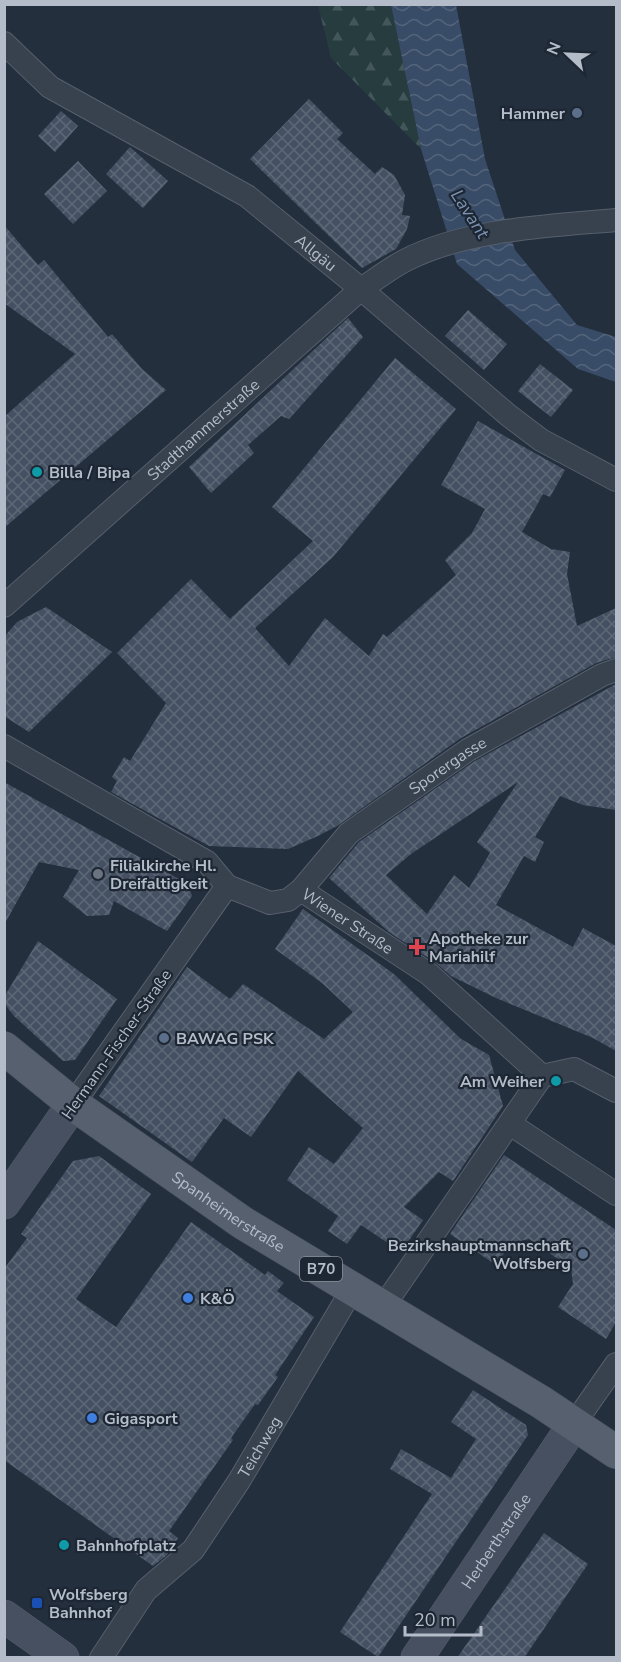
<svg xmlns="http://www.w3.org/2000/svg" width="621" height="1662" font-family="'Nunito Sans',sans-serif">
  <defs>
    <pattern id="forest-firs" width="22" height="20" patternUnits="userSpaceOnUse" patternTransform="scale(1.5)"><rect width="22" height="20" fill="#263c3f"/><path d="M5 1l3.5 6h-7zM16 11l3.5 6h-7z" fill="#435659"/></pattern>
    <pattern id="water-waves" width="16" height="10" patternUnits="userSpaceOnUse" patternTransform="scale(1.5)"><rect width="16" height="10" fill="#394c67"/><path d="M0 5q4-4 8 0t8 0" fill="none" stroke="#53647b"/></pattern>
    <pattern id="building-cross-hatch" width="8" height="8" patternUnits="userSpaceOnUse" patternTransform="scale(1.5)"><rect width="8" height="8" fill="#455162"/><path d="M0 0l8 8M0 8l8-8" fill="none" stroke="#5d6877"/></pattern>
  </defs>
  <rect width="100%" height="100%" fill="#242f3e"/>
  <polygon fill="url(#forest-firs)" points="318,5 391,5 421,149 331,58"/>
  <polygon fill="url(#water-waves)" points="391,5 456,5 485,159 515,250 577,325 616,337 616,382 578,369 457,264 421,149"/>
  <g fill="url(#building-cross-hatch)" fill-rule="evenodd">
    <polygon points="309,99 343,133 337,139 375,174 382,167 394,175 405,195 402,215 410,216 407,229 396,249 362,268 250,159"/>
    <polygon points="61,111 78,126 55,152 38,136"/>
    <polygon points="130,147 168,181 143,208 106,174"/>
    <polygon points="78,161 107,191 73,224 44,194"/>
    <polygon points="4,225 38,265 44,260 108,337 112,334 142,369 166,390 4,528 4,417 75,354 4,303"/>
    <polygon points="468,310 507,344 484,370 445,336"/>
    <polygon points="348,318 363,337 289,419 281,416 248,445 254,453 211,493 189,467"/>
    <polygon points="395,358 456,409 333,557 255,628 289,666 325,618 369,656 383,634 387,637 456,575 445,560 472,533 485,509 441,485 478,421 565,470 550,497 543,494 522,532 551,549 570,552 567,574 577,626 616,608 616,657 596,663 461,738 337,826 318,836 288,849 209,846 111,792 117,781 112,777 124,757 130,761 166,703 117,653 191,579 230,619 313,541 272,507"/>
    <polygon points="540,364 573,390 551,417 518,391"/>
    <polygon points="46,607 112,652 29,732 4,716 4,637 17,622"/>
    <path d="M616,684V810L583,805L560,796L535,837L544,842L535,862L524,856L496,905L573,947L583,928L616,946V1051L593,1038L496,998L451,976L436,963L389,932L329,878L359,842L475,761ZM518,782L477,842L490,853L469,888L454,875L427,914L386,875L411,854Z"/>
    <polygon points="4,782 188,884 192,896 167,931 114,901 109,915 87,916 63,897 79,870 39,862 4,925"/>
    <polygon points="303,909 394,974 461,1039 489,1055 503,1106 453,1181 439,1172 404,1207 423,1220 401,1252 361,1225 347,1244 328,1231 338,1216 287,1180 309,1147 334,1164 363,1128 298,1071 251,1137 224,1118 192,1162 99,1096 187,967 230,999 243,984 324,1039 353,1012 322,983 275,949"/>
    <polygon points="38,941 117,999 75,1060 63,1061 14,1016 4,1003 4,997"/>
    <polygon points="504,1155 616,1230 616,1322 606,1339 558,1307 573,1284 571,1268 529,1239 511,1243 496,1265 450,1234"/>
    <polygon points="99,1156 151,1194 76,1299 116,1327 191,1222 265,1275 268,1271 284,1283 277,1291 314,1317 275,1375 278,1377 258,1405 255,1404 231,1438 233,1440 169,1531 178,1538 167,1555 153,1566 4,1460 4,1269 27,1238 21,1234 73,1161"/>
    <polygon points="473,1390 526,1425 528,1435 378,1657 340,1632 432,1494 390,1469 401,1449 451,1478 476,1439 451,1422"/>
    <polygon points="544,1533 588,1564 524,1658 457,1658"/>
  </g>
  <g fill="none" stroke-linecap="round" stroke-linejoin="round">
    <defs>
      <g id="street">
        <path id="s1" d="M4,43L50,87L247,196L361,289L508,415L541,440L616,480"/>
        <path id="s2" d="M4,606L361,289C375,280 389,269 404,261C465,229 549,226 616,220"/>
        <path id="s3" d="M4,746L207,862L227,886L270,903L288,900L301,890L349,833L468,750L602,675L616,670"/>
        <path id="s4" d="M301,890L429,974L542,1076"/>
        <polyline points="542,1076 574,1069 616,1091"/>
        <polyline points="73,1104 227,886"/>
        <polyline points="510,1124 616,1194"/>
        <polyline points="383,1307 542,1076"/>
        <polyline points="574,1424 616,1364"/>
        <path id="s5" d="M101,1658L146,1590L193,1550L239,1481L353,1288"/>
      </g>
      <g id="secondary">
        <polyline points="4,1203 73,1104"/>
        <polyline points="4,1616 63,1658"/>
        <path id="s6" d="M417,1658L574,1424"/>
      </g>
      <g id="primary">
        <path id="s7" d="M4,1048L73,1104L243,1223L541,1402L616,1452"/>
      </g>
    </defs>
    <use href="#street" stroke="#565f6c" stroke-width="24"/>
    <use href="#secondary" stroke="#565f6c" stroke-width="33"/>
    <use href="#primary" stroke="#414a57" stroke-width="34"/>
    <use href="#street" stroke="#38414e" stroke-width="22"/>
    <use href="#secondary" stroke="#465061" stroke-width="32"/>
    <use href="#primary" stroke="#56606e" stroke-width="33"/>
  </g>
  <g fill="#5c6f8a" stroke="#1d2633" stroke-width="2">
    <circle cx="577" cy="113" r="6"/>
    <circle cx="164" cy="1038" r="6"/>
    <circle cx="583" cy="1254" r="6"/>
  </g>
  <g fill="#0f9aa8" stroke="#1d2633" stroke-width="2">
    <circle cx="37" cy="472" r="6"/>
    <circle cx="556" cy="1081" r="6"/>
    <circle cx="64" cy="1545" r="6"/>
  </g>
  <circle fill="#6b7280" stroke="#1d2633" stroke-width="2" cx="98" cy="874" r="6"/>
  <path fill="#e0444e" stroke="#1d2633" stroke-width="2" d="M414 938h6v6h6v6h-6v6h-6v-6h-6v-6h6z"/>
  <g fill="#3f7fe0" stroke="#1d2633" stroke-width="2">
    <circle cx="188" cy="1298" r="6"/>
    <circle cx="92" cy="1418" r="6"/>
  </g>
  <rect fill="#1a4fb4" stroke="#1d2633" stroke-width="2" x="31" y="1597" width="12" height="12" rx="3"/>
  <g text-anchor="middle" stroke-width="4.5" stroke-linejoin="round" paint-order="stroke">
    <rect fill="#1d2633" stroke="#878f9c" stroke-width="1.5" x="300" y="1257" width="42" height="24" rx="4.5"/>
    <g font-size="15" font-weight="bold" fill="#b4bcc9">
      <text x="321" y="1274">B70</text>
    </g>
    <g font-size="16" font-weight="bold" fill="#b4bcc9" stroke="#1d2633" text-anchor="start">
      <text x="565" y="119" text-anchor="end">Hammer</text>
      <text x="49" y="478">Billa / Bipa</text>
      <text x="110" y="871">Filialkirche Hl.<tspan x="110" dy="18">Dreifaltigkeit</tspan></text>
      <text x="429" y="944">Apotheke zur<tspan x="429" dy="18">Mariahilf</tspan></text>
      <text x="176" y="1044">BAWAG PSK</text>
      <text x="544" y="1087" text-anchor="end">Am Weiher</text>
      <text x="571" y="1251" text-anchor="end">Bezirkshauptmannschaft<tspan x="571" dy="18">Wolfsberg</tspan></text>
      <text x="200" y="1304">K&amp;Ö</text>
      <text x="104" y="1424">Gigasport</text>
      <text x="76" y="1551">Bahnhofplatz</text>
      <text x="49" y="1600">Wolfsberg<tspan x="49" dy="18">Bahnhof</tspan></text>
    </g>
    <g font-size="16" fill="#b4bcc9" stroke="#1d2633">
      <text dy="6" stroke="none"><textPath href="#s1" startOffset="378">Allgäu</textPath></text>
      <text dy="6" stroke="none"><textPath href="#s2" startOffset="266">Stadthammerstraße</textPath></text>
      <text dy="6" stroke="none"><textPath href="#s3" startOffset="540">Sporergasse</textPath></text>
      <text dy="6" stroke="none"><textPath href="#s4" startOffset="56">Wiener Straße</textPath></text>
      <text transform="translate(116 1044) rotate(-55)" y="6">Hermann-Fischer-Straße</text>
      <text dy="6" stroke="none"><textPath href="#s7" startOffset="278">Spanheimerstraße</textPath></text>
      <text dy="6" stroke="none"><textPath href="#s5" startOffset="266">Teichweg</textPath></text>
      <text dy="6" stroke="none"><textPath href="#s6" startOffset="141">Herberthstraße</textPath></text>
    </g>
    <g font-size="18" font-style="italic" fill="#7c92b1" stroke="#1d2633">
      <text transform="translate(470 214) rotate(57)" y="6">Lavant</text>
    </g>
  </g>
  <rect width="621" height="1662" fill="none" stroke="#b4bcc9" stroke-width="12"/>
  <g transform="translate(567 54) rotate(293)" stroke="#1d2633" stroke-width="4.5" paint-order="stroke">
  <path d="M0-4.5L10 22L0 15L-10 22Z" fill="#b4bcc9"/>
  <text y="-9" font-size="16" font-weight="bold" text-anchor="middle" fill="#b4bcc9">N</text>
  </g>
  <path d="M405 1626v9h76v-9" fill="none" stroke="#b4bcc9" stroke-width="3"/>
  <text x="414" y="1626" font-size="18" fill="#b4bcc9" stroke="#1d2633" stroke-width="4.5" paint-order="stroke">20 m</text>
</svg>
